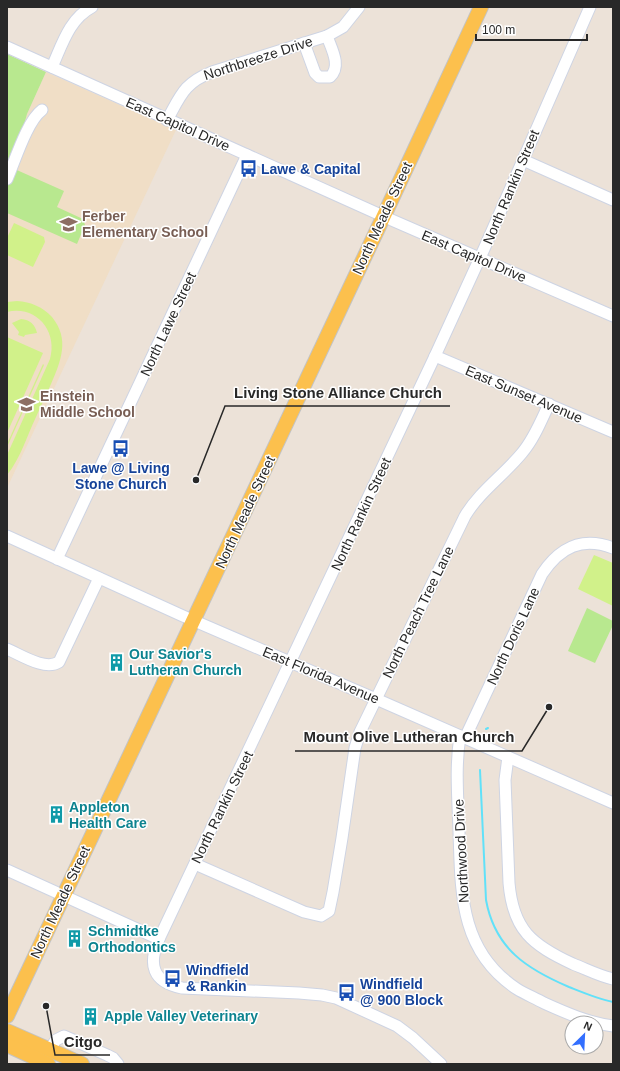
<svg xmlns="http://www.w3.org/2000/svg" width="620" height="1071" font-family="Helvetica,sans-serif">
  <rect width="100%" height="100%" fill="#ece2d8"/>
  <polygon fill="#f0dec6" points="46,72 176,130 7,488 7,164 22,132 27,114"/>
  <g fill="#b8e88f">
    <polygon points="7,54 46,72 27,114 22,132 7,164"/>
    <polygon points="10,167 64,191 57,207 83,219 85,225 77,244 7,213 7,173"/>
    <polygon points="587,608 613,621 613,625 595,663 568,651"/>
  </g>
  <g fill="#d1f18a">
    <polygon points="14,223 44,237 45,242 33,267 7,255 7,238"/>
    <path d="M17,301C31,302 43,307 52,317C70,339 61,361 51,384C46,395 41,406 36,417C27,436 20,459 7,475V455L50,359C58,331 36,305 7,312V302Z"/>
    <path d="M21,319C30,320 35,324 37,333L25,335L24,337L18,335L19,332L12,323Z"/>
    <polygon points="7,337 43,353 7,433"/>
    <polygon points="43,364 44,365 7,447 7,444"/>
    <polygon points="594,555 613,563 613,606 578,589"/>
  </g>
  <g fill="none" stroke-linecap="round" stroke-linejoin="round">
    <g stroke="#61e1f9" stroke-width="2">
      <polyline points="486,729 488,728"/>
      <path d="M480,770L486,900C495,949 527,969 569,987C584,993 598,999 613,1002"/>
    </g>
    <defs>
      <g id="minor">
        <path d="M304,43L315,73L319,77H330C342,66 331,48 327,36"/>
        <polyline points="7,47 394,221 613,316"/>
        <path d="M52,67C62,45 69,19 92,7"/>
        <path d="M167,120C181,95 184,83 212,72L327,36L343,27L359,7"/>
        <polyline points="523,160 613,200"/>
        <path d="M7,179C15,161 27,121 42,110"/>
        <polyline points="435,356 613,432"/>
        <polyline points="7,536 183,616 376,699 613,803"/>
        <polyline points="57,559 247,155"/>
        <path d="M7,649C21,655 45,671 59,662L99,578"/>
        <path d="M460,736C455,767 458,799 459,831C461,891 459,951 517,989C525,994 535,998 544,1003C566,1013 589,1023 613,1026"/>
        <path d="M465,738L542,574C560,547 582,536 613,548"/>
        <path d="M508,757L505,780L509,883C513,930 532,945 573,964C586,969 599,976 613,979"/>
        <path d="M195,864L304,912L321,916L329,911L333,892L342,838L355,748L360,732L465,516C480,491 504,475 522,453C534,439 541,421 549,404"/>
        <polyline points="7,870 159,939"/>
        <polyline points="49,1050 56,1040 64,1036 107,1055 113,1058 118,1064"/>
        <path d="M441,1064L413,1038L397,1026L336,998L322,995L299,993L182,988C152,982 148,964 159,939L435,356L484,249L590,7"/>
      </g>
      <g id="major">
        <polyline points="7,1016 388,207 481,7"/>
        <polyline points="7,1031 82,1064"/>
        <polyline points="7,1045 48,1064"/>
      </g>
    </defs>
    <use href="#minor" stroke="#ced4e3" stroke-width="13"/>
    <use href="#major" stroke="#c3c3c3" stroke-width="16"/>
    <use href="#minor" stroke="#fff" stroke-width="11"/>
    <use href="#major" stroke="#fcc04d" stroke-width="14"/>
  </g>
  <defs>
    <symbol id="bus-bare" viewBox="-9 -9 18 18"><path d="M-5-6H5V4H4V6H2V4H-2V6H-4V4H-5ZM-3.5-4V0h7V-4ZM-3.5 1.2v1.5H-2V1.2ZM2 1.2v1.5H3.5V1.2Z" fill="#1a4fb4" stroke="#fff" stroke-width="2.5" paint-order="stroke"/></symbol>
    <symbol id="school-bare" viewBox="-9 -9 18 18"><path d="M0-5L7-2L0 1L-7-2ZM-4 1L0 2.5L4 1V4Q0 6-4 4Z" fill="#8d6e63" stroke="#fff" stroke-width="2.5" paint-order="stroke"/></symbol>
    <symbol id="building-bare" viewBox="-9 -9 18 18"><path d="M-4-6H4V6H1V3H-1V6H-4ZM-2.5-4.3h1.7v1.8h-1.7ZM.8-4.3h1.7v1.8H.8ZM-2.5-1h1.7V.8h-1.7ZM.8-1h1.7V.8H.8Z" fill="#0f9aa8" stroke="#fff" stroke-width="2.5" paint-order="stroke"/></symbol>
  </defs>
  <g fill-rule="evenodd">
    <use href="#bus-bare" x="236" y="156" width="25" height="25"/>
    <use href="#school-bare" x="56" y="212" width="25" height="25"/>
    <use href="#school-bare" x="14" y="392" width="25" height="25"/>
    <use href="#bus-bare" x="108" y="436" width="25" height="25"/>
    <use href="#building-bare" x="104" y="650" width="25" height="25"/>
    <use href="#building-bare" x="44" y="802" width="25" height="25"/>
    <use href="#building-bare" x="62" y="926" width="25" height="25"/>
    <use href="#bus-bare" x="160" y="966" width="25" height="25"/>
    <use href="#bus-bare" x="334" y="980" width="25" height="25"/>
    <use href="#building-bare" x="78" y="1004" width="25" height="25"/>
  </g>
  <g text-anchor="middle" stroke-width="3" stroke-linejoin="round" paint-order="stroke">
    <g font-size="14" fill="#282828" stroke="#fff">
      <text transform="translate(258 58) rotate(-18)" y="5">Northbreeze Drive</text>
      <text transform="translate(178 124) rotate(24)" y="5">East Capitol Drive</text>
      <text transform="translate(511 187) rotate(-67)" y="5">North Rankin Street</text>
      <text transform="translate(382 218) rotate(-65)" y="5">North Meade Street</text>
      <text transform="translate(474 256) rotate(23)" y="5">East Capitol Drive</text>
      <text transform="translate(168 324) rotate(-65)" y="5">North Lawe Street</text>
      <text transform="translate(524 394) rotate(23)" y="5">East Sunset Avenue</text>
      <text transform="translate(245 512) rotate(-65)" y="5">North Meade Street</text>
      <text transform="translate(361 514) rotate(-65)" y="5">North Rankin Street</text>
      <text transform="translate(418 612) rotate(-64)" y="5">North Peach Tree Lane</text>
      <text transform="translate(513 636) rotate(-65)" y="5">North Doris Lane</text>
      <text transform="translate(321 675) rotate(23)" y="5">East Florida Avenue</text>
      <text transform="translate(222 807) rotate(-64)" y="5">North Rankin Street</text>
      <text transform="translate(461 851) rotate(-93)" y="5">Northwood Drive</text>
      <text transform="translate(60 902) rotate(-65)" y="5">North Meade Street</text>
    </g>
    <g font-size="14" font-weight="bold" fill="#164399" stroke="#fff" text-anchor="start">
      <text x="261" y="174">Lawe &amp; Capital</text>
      <text x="121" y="473" text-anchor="middle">Lawe @ Living<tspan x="121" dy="16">Stone Church</tspan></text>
      <text x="186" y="975">Windfield<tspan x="186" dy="16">&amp; Rankin</tspan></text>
      <text x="360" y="989">Windfield<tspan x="360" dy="16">@ 900 Block</tspan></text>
    </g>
    <g font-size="14" font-weight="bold" fill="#785e54" stroke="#fff" text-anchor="start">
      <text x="82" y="221">Ferber<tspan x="82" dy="16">Elementary School</tspan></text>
      <text x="40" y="401">Einstein<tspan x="40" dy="16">Middle School</tspan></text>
    </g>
    <g font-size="14" font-weight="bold" fill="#0d838f" stroke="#fff" text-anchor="start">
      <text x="129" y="659">Our Savior's<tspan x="129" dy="16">Lutheran Church</tspan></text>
      <text x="69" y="812">Appleton<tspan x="69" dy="16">Health Care</tspan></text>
      <text x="88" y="936">Schmidtke<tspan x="88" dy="16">Orthodontics</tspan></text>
      <text x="104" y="1021">Apple Valley Veterinary</text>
    </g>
  </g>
  <path fill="none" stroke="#282828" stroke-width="1.5" d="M196 480L225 406H450M549 707L522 751H295M46 1006L55 1055H110"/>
  <g fill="#282828" stroke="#fff" stroke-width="1.5">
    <circle cx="196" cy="480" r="4"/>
    <circle cx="549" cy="707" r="4"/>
    <circle cx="46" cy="1006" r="4"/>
  </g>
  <g font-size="15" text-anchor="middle" font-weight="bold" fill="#282828" stroke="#fff" stroke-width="3" stroke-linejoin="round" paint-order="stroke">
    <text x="338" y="398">Living Stone Alliance Church</text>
    <text x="409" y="742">Mount Olive Lutheran Church</text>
    <text x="83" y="1047">Citgo</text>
  </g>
  <rect width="620" height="1071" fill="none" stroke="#282828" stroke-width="16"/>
  <g transform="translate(584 1035) rotate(24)"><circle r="19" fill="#ffffff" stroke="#a9a9a9"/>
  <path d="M0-3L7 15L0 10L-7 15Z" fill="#336fff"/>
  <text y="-6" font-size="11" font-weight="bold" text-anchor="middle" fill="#282828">N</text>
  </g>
  <path d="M476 34v6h111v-6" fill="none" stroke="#282828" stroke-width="2"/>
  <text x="482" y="34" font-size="12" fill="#282828" stroke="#ffffff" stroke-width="3" paint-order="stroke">100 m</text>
</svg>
